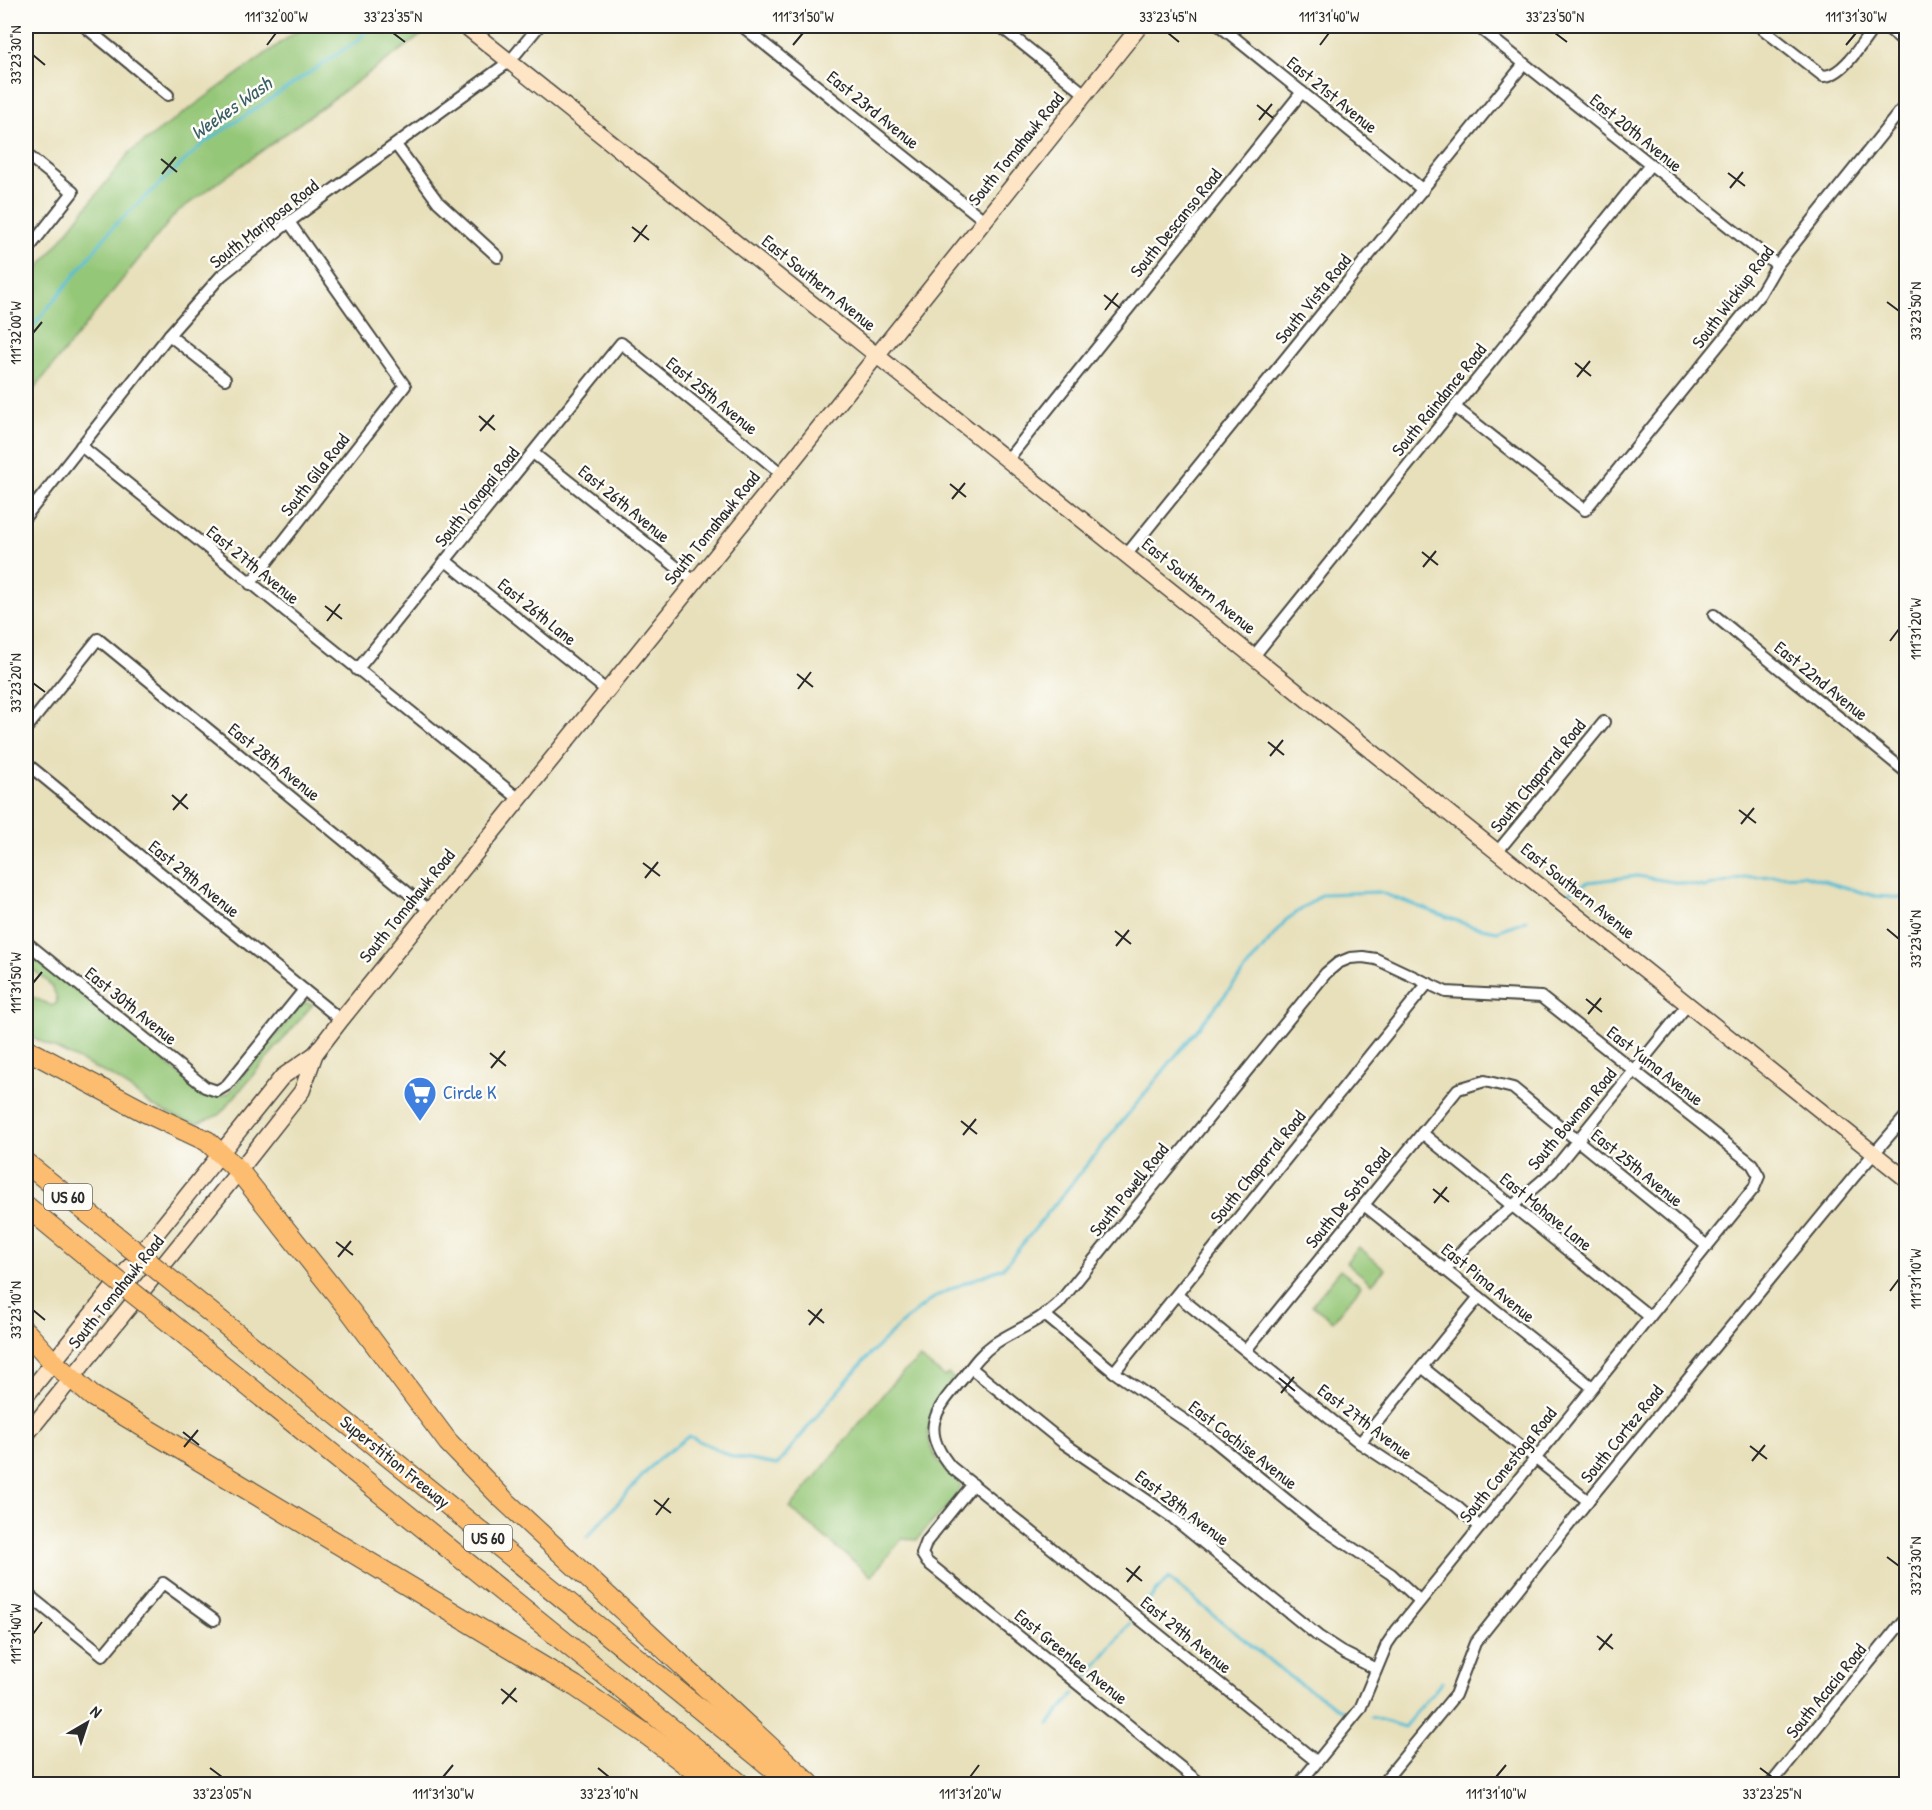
<svg xmlns="http://www.w3.org/2000/svg" width="1932" height="1810" font-family="'Patrick Hand',sans-serif">
  <rect width="100%" height="100%" fill="#fdfcf7"/>
  <filter id="ink" filterUnits="userSpaceOnUse"><feTurbulence type="fractalNoise" baseFrequency=".0167" numOctaves="2"/><feDisplacementMap in="SourceGraphic" scale="12" xChannelSelector="R" yChannelSelector="G"/><feConvolveMatrix kernelMatrix="1 2 1 2 8 2 1 2 1" color-interpolation-filters="sRGB"/></filter>
  <filter id="wash" filterUnits="userSpaceOnUse"><feTurbulence type="fractalNoise" baseFrequency=".008" numOctaves="4" result="noise"/><feDisplacementMap in="SourceGraphic" scale="24" xChannelSelector="R" yChannelSelector="G"/><feGaussianBlur stdDeviation="1.35" result="paint"/><feColorMatrix in="noise" values="0 0 0 0 0 0 0 0 0 0 0 0 0 0 0 0 0 1.4 0 .05"/><feComposite in="paint" operator="in"/></filter>
  <g filter="url(#wash)">
    <rect width="100%" height="100%" fill="#e8e0bb"/>
    <g fill="#95c778" stroke="#607952" stroke-width="1.5">
      <polygon points="304,26 428,26 431,28 176,213 26,399 26,284 130,152"/>
      <path d="M26,950L203,1093C212,1098 220,1097 229,1093L301,1005L306,1003L313,1004L219,1115L197,1123L185,1121L154,1107L115,1078L26,1034V994L52,1006L57,1003C57,985 39,975 26,964Z"/>
      <polygon points="1359,1247 1385,1269 1372,1284 1346,1262"/>
      <polygon points="1340,1270 1361,1286 1333,1321 1312,1305"/>
      <path d="M920,1358L945,1377L948,1374L954,1379C934,1402 917,1431 938,1460C945,1469 955,1475 961,1485C953,1508 930,1520 917,1540L902,1539L871,1576L790,1508L894,1381Z"/>
    </g>
    <g fill="none" stroke-linecap="round" stroke-linejoin="round">
      <g stroke="#56bdd4" stroke-width="3">
        <polyline points="26,335 115,225 204,143 360,39 369,26"/>
        <polyline points="1568,893 1588,882 1637,876 1705,887 1749,877 1803,875 1875,896 1906,898"/>
        <path d="M587,1537L657,1460L689,1436L733,1457L777,1465C825,1408 870,1344 931,1300C952,1286 979,1278 1003,1268L1286,920L1323,894L1379,892L1471,926L1497,931L1526,920"/>
        <polyline points="1142,1608 1168,1578 1290,1677 1343,1711"/>
        <polyline points="1086,1678 1130,1623"/>
        <polyline points="1371,1717 1404,1727 1442,1682"/>
        <polyline points="1049,1724 1074,1694"/>
        <polyline points="665,1784 669,1783"/>
      </g>
    </g>
  </g>
  <g filter="url(#ink)">
    <g fill="none" stroke-linecap="round" stroke-linejoin="round">
      <defs>
        <g id="street">
          <polyline points="84,26 168,95"/>
          <polyline points="742,26 984,220"/>
          <polyline points="1000,26 1085,94"/>
          <polyline points="1220,26 1423,190"/>
          <polyline points="1477,26 1777,265"/>
          <path d="M1759,26L1823,76C1843,77 1864,40 1875,26"/>
          <polyline points="1885,26 1906,43"/>
          <polyline points="396,145 438,202 498,257"/>
          <polyline points="26,154 73,192 26,252"/>
          <polyline points="169,335 225,379"/>
          <polyline points="1455,407 1585,510 1760,294 1777,265 1906,104"/>
          <polyline points="81,446 518,798"/>
          <polyline points="533,453 694,581"/>
          <polyline points="1008,459 1302,92"/>
          <polyline points="26,516 169,335 221,276 289,222 510,61 539,26"/>
          <polyline points="1127,554 1524,64"/>
          <polyline points="446,561 606,690"/>
          <polyline points="250,584 405,386 289,222"/>
          <polyline points="1714,615 1906,772"/>
          <polyline points="1254,656 1650,165"/>
          <polyline points="357,670 621,343 782,474"/>
          <polyline points="26,729 98,639 429,910"/>
          <polyline points="26,763 341,1020"/>
          <polyline points="1498,851 1604,722"/>
          <polyline points="26,942 205,1087 217,1091 227,1085 304,990"/>
          <polyline points="1422,1133 1649,1316"/>
          <polyline points="1364,1205 1592,1387"/>
          <polyline points="1445,1270 1467,1245 1552,1172 1688,1004"/>
          <polyline points="1177,1295 1360,1443 1456,1506 1480,1527"/>
          <polyline points="1046,1316 1114,1372 1212,1439 1315,1523 1391,1574 1419,1600"/>
          <polyline points="1246,1350 1458,1089 1485,1081 1513,1088 1707,1246"/>
          <polyline points="1422,1367 1588,1501"/>
          <polyline points="971,1368 1065,1444 1173,1518 1318,1636 1344,1653 1376,1669"/>
          <polyline points="1114,1372 1428,983"/>
          <polyline points="1360,1443 1479,1297"/>
          <polyline points="973,1484 927,1541 922,1554 927,1562 1201,1784"/>
          <polyline points="26,1593 103,1655 163,1583 214,1620"/>
          <path d="M1299,1784L1360,1709L1387,1644L1396,1631L1754,1188L1759,1176L1752,1164L1541,997L1446,992L1376,959L1363,957L1350,958L1338,963L1326,973L1058,1304C1039,1322 1015,1330 994,1344C981,1353 972,1366 963,1378C935,1411 919,1429 951,1467L1317,1762"/>
          <polyline points="1382,1784 1455,1695 1475,1643 1588,1501 1853,1178 1906,1116"/>
          <polyline points="1771,1784 1906,1617"/>
        </g>
        <g id="secondary">
          <polyline points="465,26 1906,1179"/>
          <polyline points="26,1396 282,1077 315,1054"/>
          <polyline points="26,1435 239,1171 302,1091 315,1054 341,1020 782,474 1140,26"/>
        </g>
        <g id="highway">
          <polyline points="26,1049 143,1111 207,1141 239,1171 351,1312 448,1442 503,1499 810,1784"/>
          <polyline points="26,1163 110,1231"/>
          <polyline points="26,1206 88,1257"/>
          <polyline points="184,1291 786,1779"/>
          <polyline points="163,1317 740,1784"/>
          <polyline points="26,1332 53,1362 92,1396 575,1686 650,1737 712,1784"/>
        </g>
      </defs>
      <use href="#street" stroke="#474641" stroke-width="14"/>
      <use href="#secondary" stroke="#474641" stroke-width="18"/>
      <use href="#highway" stroke="#474641" stroke-width="22"/>
      <use href="#street" stroke="#fff" stroke-width="10"/>
      <use href="#secondary" stroke="#fee5c5" stroke-width="15"/>
      <use href="#highway" stroke="#fcbd6f" stroke-width="20"/>
      <defs>
        <g id="highway-bridge">
          <polyline points="110,1231 184,1291"/>
          <polyline points="88,1257 163,1317"/>
        </g>
      </defs>
      <use href="#highway-bridge" stroke="#474641" stroke-width="22" stroke-linecap="butt"/>
      <use href="#highway-bridge" stroke="#fcbd6f" stroke-width="20"/>
    </g>
  </g>
  <path fill="none" stroke="#2b2b2b" stroke-width="2" d="M393,33L405,42M1168,33L1179,42M1555,33L1567,42M267,45L276,33M793,45L803,33M1320,45L1329,33M1846,45L1856,33M33,55L45,65M1257,105L1273,118M1259,120L1272,104M161,159L177,172M1728,173L1745,186M162,174L176,157M1730,188L1743,172M632,227L649,240M634,242L647,225M1104,295L1120,308M1887,302L1899,311M1105,310L1118,293M33,333L42,322M1575,363L1591,376M1577,377L1590,361M479,416L495,430M480,431L494,415M950,484L966,497M952,499L965,483M1422,552L1438,565M1423,567L1436,551M325,606L342,619M327,621L340,604M1890,641L1899,629M797,674L813,687M33,683L45,692M798,689L811,672M1268,742L1284,755M1270,756L1283,740M172,795L188,809M173,810L187,794M1739,810L1756,823M1741,824L1754,808M643,863L660,876M645,878L658,862M1887,929L1899,939M1115,931L1131,944M1116,946L1129,930M33,983L42,972M1586,999L1602,1012M1588,1014L1601,998M490,1053L506,1066M491,1068L505,1051M961,1121L977,1134M963,1135L976,1119M1433,1189L1449,1202M1434,1203L1447,1187M336,1242L353,1255M338,1257L351,1241M1890,1291L1899,1279M33,1310L45,1320M808,1310L824,1323M809,1325L822,1309M1279,1378L1295,1391M1281,1393L1294,1377M183,1432L199,1445M1750,1446L1767,1459M184,1447L198,1430M1752,1461L1765,1445M654,1500L671,1513M656,1515L669,1498M1887,1557L1899,1566M1126,1568L1142,1581M1127,1582L1140,1566M33,1634L42,1622M1597,1636L1613,1649M1599,1650L1612,1634M501,1689L517,1702M502,1704L516,1688M210,1768L222,1777M598,1768L609,1777M1760,1768L1772,1777M443,1777L453,1765M970,1777L979,1765M1496,1777L1506,1765"/>
  <defs>
    <symbol id="supermarket-pin" viewBox="-11 -11 22 30"><path d="M0 17L-7.5 6A9.5 9.5 0 1 1 7.5 6Z" fill="#3f7fe0" stroke="#fdfcf7"/><path d="M-6-5.5h2.5l.6 2H6L4.5 2H-2.5L-4.4-4H-6ZM-1.5 3.2a1.3 1.3 0 1 0 .1 0ZM3 3.2a1.3 1.3 0 1 0 .1 0Z" fill="#fff"/></symbol>
  </defs>
  <g fill-rule="evenodd">
    <use href="#supermarket-pin" x="401" y="1074" width="38" height="52"/>
  </g>
  <g text-anchor="middle" stroke-width="5" stroke-linejoin="round" paint-order="stroke">
    <g fill="#fdfcf7" stroke="#6a6a68" stroke-width="1.5">
      <rect x="44" y="1184" width="48" height="26" rx="4.5"/>
      <rect x="464" y="1525" width="48" height="26" rx="4.5"/>
    </g>
    <g font-size="16" font-weight="bold" fill="#2b2b2b">
      <text x="68" y="1203">US 60</text>
      <text x="488" y="1544">US 60</text>
    </g>
    <g font-size="18" fill="#2b2b2b" stroke="#fdfcf7">
      <text transform="translate(1332 95) rotate(39)" y="6">East 21st Avenue</text>
      <text transform="translate(873 110) rotate(39)" y="6">East 23rd Avenue</text>
      <text transform="translate(1636 133) rotate(39)" y="6">East 20th Avenue</text>
      <text transform="translate(1016 149) rotate(-51)" y="6">South Tomahawk Road</text>
      <text transform="translate(1176 223) rotate(-51)" y="6">South Descanso Road</text>
      <text transform="translate(264 224) rotate(-38)" y="6">South Mariposa Road</text>
      <text transform="translate(819 283) rotate(39)" y="6">East Southern Avenue</text>
      <text transform="translate(1733 297) rotate(-53)" y="6">South Wickiup Road</text>
      <text transform="translate(1313 299) rotate(-51)" y="6">South Vista Road</text>
      <text transform="translate(712 396) rotate(39)" y="6">East 25th Avenue</text>
      <text transform="translate(1439 400) rotate(-51)" y="6">South Raindance Road</text>
      <text transform="translate(315 475) rotate(-52)" y="6">South Gila Road</text>
      <text transform="translate(477 497) rotate(-51)" y="6">South Yavapai Road</text>
      <text transform="translate(624 504) rotate(39)" y="6">East 26th Avenue</text>
      <text transform="translate(712 528) rotate(-51)" y="6">South Tomahawk Road</text>
      <text transform="translate(253 565) rotate(39)" y="6">East 27th Avenue</text>
      <text transform="translate(1199 586) rotate(39)" y="6">East Southern Avenue</text>
      <text transform="translate(537 612) rotate(39)" y="6">East 26th Lane</text>
      <text transform="translate(1821 681) rotate(39)" y="6">East 22nd Avenue</text>
      <text transform="translate(274 762) rotate(39)" y="6">East 28th Avenue</text>
      <text transform="translate(1538 776) rotate(-51)" y="6">South Chaparral Road</text>
      <text transform="translate(194 879) rotate(39)" y="6">East 29th Avenue</text>
      <text transform="translate(1578 891) rotate(39)" y="6">East Southern Avenue</text>
      <text transform="translate(407 906) rotate(-51)" y="6">South Tomahawk Road</text>
      <text transform="translate(131 1006) rotate(39)" y="6">East 30th Avenue</text>
      <text transform="translate(1655 1066) rotate(38)" y="6">East Yuma Avenue</text>
      <text transform="translate(1572 1119) rotate(-50)" y="6">South Bowman Road</text>
      <text transform="translate(1258 1167) rotate(-51)" y="6">South Chaparral Road</text>
      <text transform="translate(1637 1168) rotate(39)" y="6">East 25th Avenue</text>
      <text transform="translate(1129 1190) rotate(-51)" y="6">South Powell Road</text>
      <text transform="translate(1348 1198) rotate(-51)" y="6">South De Soto Road</text>
      <text transform="translate(1546 1212) rotate(39)" y="6">East Mohave Lane</text>
      <text transform="translate(1488 1283) rotate(39)" y="6">East Pima Avenue</text>
      <text transform="translate(116 1292) rotate(-51)" y="6">South Tomahawk Road</text>
      <text transform="translate(1365 1422) rotate(37)" y="6">East 27th Avenue</text>
      <text transform="translate(1622 1434) rotate(-51)" y="6">South Cortez Road</text>
      <text transform="translate(1243 1445) rotate(38)" y="6">East Cochise Avenue</text>
      <text transform="translate(395 1462) rotate(39)" y="6">Superstition Freeway</text>
      <text transform="translate(1508 1465) rotate(-51)" y="6">South Conestoga Road</text>
      <text transform="translate(1182 1508) rotate(37)" y="6">East 28th Avenue</text>
      <text transform="translate(1186 1635) rotate(39)" y="6">East 29th Avenue</text>
      <text transform="translate(1071 1657) rotate(39)" y="6">East Greenlee Avenue</text>
      <text transform="translate(1826 1691) rotate(-51)" y="6">South Acacia Road</text>
    </g>
    <g font-size="18" fill="#366cbe" stroke="#fdfcf7" text-anchor="start">
      <text x="443" y="1099">Circle K</text>
    </g>
    <g font-size="20" font-style="italic" fill="#3a5e66" stroke="#fdfcf7">
      <text transform="translate(231 108) rotate(-35)" y="7">Weekes Wash</text>
    </g>
  </g>
  <rect width="1932" height="1810" fill="none" stroke="#fdfcf7" stroke-width="66"/>
  <g transform="translate(87 1723) rotate(39)" stroke="#fdfcf7" stroke-width="4.5" paint-order="stroke">
  <path d="M0-4.5L10 22L0 15L-10 22Z" fill="#2b2b2b"/>
  <text y="-9" font-size="16" font-weight="bold" text-anchor="middle" fill="#2b2b2b">N</text>
  </g>
  <rect x="33" y="33" width="1866" height="1744" fill="none" stroke="#2b2b2b" stroke-width="2"/>
  <g font-size="15" text-anchor="middle" fill="#2b2b2b">
    <text x="276" y="22">111°32'00"W</text>
    <text x="393" y="22">33°23'35"N</text>
    <text x="803" y="22">111°31'50"W</text>
    <text x="1168" y="22">33°23'45"N</text>
    <text x="1329" y="22">111°31'40"W</text>
    <text x="1555" y="22">33°23'50"N</text>
    <text x="1856" y="22">111°31'30"W</text>
    <text transform="translate(16 55) rotate(-90)" y="5">33°23'30"N</text>
    <text transform="translate(1916 311) rotate(-90)" y="5">33°23'50"N</text>
    <text transform="translate(16 333) rotate(-90)" y="5">111°32'00"W</text>
    <text transform="translate(1916 629) rotate(-90)" y="5">111°31'20"W</text>
    <text transform="translate(16 683) rotate(-90)" y="5">33°23'20"N</text>
    <text transform="translate(1916 939) rotate(-90)" y="5">33°23'40"N</text>
    <text transform="translate(16 983) rotate(-90)" y="5">111°31'50"W</text>
    <text transform="translate(1916 1279) rotate(-90)" y="5">111°31'10"W</text>
    <text transform="translate(16 1310) rotate(-90)" y="5">33°23'10"N</text>
    <text transform="translate(1916 1566) rotate(-90)" y="5">33°23'30"N</text>
    <text transform="translate(16 1634) rotate(-90)" y="5">111°31'40"W</text>
    <text x="222" y="1799">33°23'05"N</text>
    <text x="443" y="1799">111°31'30"W</text>
    <text x="609" y="1799">33°23'10"N</text>
    <text x="970" y="1799">111°31'20"W</text>
    <text x="1496" y="1799">111°31'10"W</text>
    <text x="1772" y="1799">33°23'25"N</text>
  </g>
</svg>
